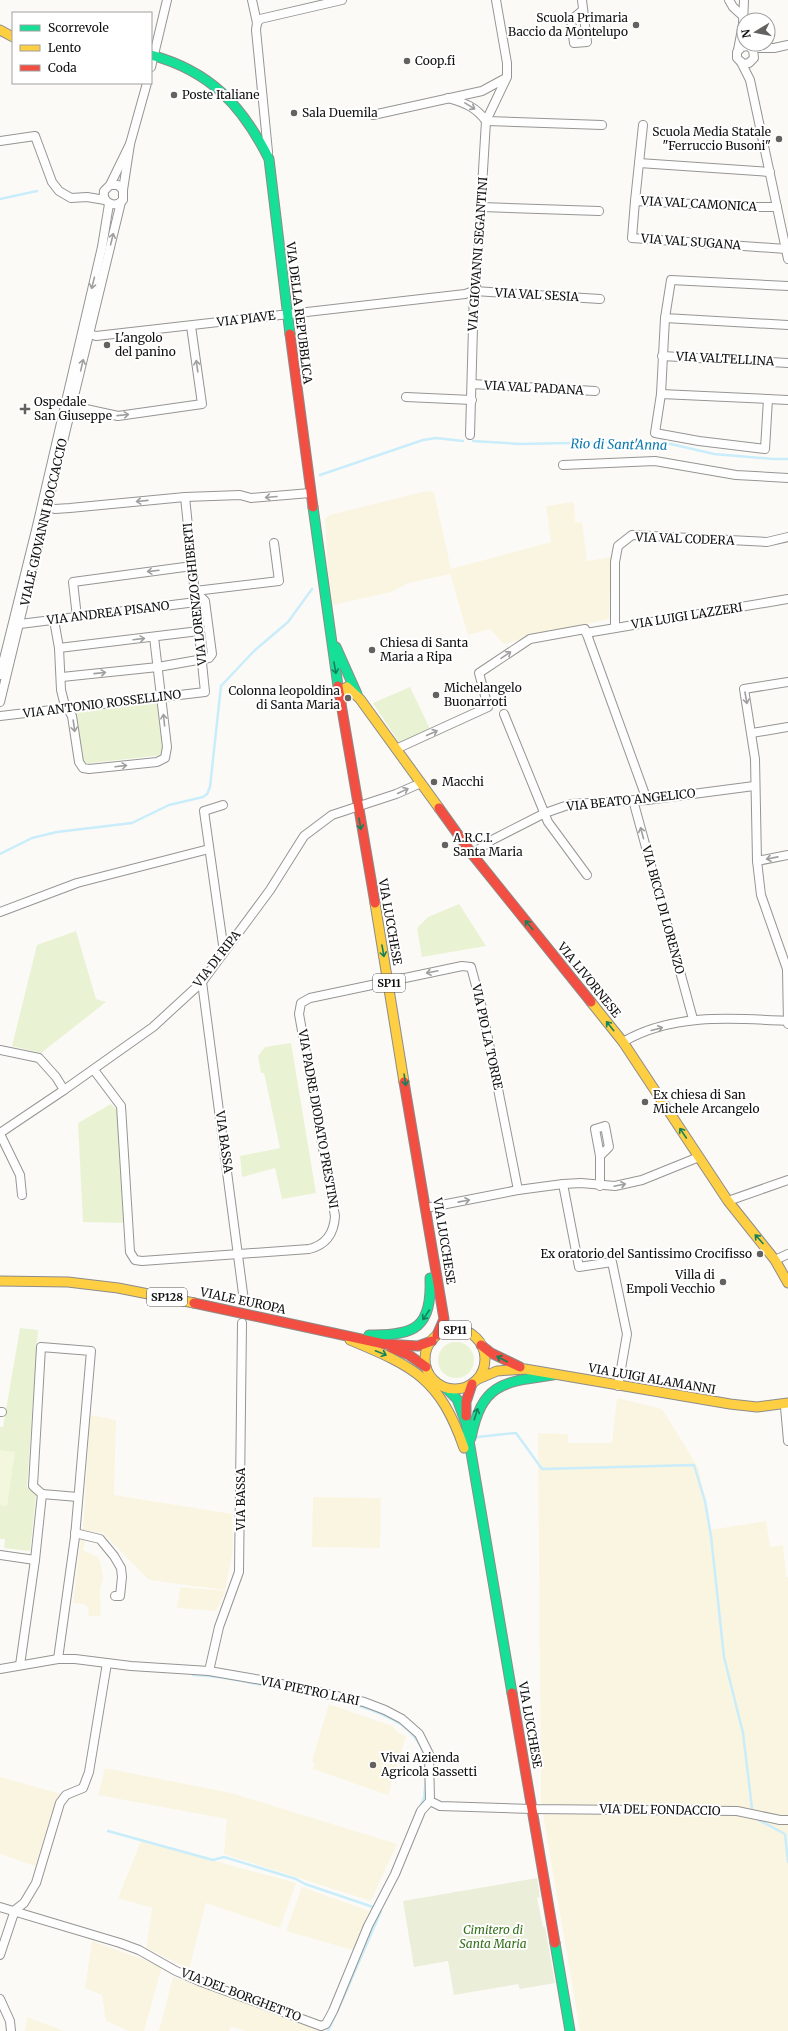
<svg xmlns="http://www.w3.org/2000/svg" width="788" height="2031" font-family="Merriweather,serif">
  <rect width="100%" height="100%" fill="#fcfaf6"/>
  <g fill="#faf5e1">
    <polygon points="427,491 434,493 451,569 551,542 546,506 574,502 575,523 582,522 587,561 611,557 609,619 554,631 504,644 490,629 468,635 450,574 409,583 391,592 333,605 328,573 325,518 330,515"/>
    <polygon points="617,1398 662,1409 699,1469 710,1530 766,1521 770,1547 783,1545 786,1577 788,1577 788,2031 580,2031 541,1802 538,1433 568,1434 568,1443 612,1443"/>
    <polygon points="90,1415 116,1420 114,1495 232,1514 233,1550 225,1590 149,1580 103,1533 83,1530"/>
    <polygon points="313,1497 381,1498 380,1548 312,1547"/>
    <polygon points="81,1537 86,1538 83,1550 98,1557 101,1566 103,1578 100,1590 101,1615 98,1616 89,1616 88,1607 84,1604 73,1603"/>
    <polygon points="180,1587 226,1591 216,1611 177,1608"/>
    <polygon points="329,1704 392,1726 400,1734 406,1736 388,1795 313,1769 315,1763 312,1761"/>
    <polygon points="105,1768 231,1793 397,1844 371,1901 224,1854 227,1819 98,1795"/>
    <polygon points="0,1777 61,1794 51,1815 35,1866 0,1854"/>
    <polygon points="141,1841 296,1883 280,1928 206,1903 189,1969 146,1948 152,1908 118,1898"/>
    <polygon points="302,1887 369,1911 353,1950 286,1931"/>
    <polygon points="92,1941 162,1966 144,2031 129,2031 106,2021 102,1995 85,1988"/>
    <polygon points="173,1977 318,2029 317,2031 245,2031 231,2026 229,2031 159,2031"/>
    <polygon points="27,2017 64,2031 25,2031"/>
  </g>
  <g fill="#e9f3d4">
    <polygon points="410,687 430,729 400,744 373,703"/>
    <polygon points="159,702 163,755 82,764 74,711"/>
    <polygon points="459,904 486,946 422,957 417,928 428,917"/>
    <polygon points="76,931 96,999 106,1002 41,1053 12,1046 37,945"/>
    <polygon points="291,1043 316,1193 282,1199 275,1168 242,1177 240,1156 280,1148 264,1073 261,1073 258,1056 265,1047"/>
    <polygon points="111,1104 118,1111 124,1223 83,1222 78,1123"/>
    <polygon points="20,1328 38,1330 27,1487 36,1495 30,1551 4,1548 5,1539 0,1539 0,1427 3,1427"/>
    <circle cx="456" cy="1360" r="18"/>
  </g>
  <polygon fill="#ebeed8" points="537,1878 540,1897 537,1898 543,1927 545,1927 555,1983 520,1989 518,1984 454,1995 448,1961 414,1967 403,1901"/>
  <polygon fill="#f3f7de" points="0,1450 15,1452 7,1506 0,1505"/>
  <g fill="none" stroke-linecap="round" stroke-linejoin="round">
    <g stroke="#c9edfa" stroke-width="2.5">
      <polyline points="0,199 37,191"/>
      <polyline points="473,441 520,444 622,442 671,444 714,454 773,459 788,459"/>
      <polyline points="320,475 423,440 436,438 463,441"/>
      <polyline points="0,854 32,838 57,832 132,823 169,805 203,797 207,794 210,787 221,686 254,651 288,622 312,589"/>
      <polyline points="477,1437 516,1433 542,1469 694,1465 705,1501 711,1536 724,1657 743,1733 752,1808"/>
      <path d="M193,1675C224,1676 255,1684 286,1690C324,1698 369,1703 402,1725C414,1734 423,1747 426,1762"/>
      <polyline points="420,1807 424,1798 426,1777"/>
      <polyline points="757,1819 785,1834 788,1862"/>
      <polyline points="108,1831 213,1860 224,1857 296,1879 305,1884 376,1908"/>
      <polyline points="328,2031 342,2001 381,1911"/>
    </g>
    <defs>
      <g id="street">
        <polyline points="252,0 257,23 256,30 268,152"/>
        <polyline points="582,0 587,42 574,43 571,20 583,10"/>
        <polyline points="729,0 733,7 744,17"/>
        <polyline points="257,23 260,19 342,0"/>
        <polyline points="747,44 753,50 754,58 749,63 743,64 737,58 737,52 742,47 747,46"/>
        <polyline points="751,48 774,48 788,45"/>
        <polyline points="738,50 743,24 744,0"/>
        <polyline points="741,62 750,80 788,259"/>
        <polyline points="151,67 167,0"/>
        <path d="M448,98C465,103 476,107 486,121L602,125"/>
        <polyline points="373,115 482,91 506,78"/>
        <polyline points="643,125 635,201 751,207 777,207"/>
        <polyline points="0,141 35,136 52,182 59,191 71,198 87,197 105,200"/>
        <polyline points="639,163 770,172"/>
        <path d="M110,185H118L123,190V200C115,209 102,203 104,191L110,185L130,144"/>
        <polyline points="123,190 130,144 147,83"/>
        <polyline points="635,201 632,238 786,249"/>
        <polyline points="482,207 599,211"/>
        <polyline points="788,286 671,280 665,318 788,325"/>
        <polyline points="665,318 661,394 655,433 699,441 765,449 768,399"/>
        <polyline points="89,334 96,336 465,294 474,291 600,299"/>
        <polyline points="662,356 788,363"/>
        <polyline points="472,384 595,391"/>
        <polyline points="661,394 788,400"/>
        <polyline points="406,397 472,400"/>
        <polyline points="72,406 118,416 202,404 191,326"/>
        <polyline points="470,435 474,291 476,286 486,121 507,77 507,63 496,0"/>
        <polyline points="563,465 655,461 736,475 788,478"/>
        <polyline points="48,507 55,509 70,508 185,497 240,495 251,498 310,493"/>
        <polyline points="195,591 279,581 274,543"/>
        <polyline points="77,617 73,582 192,566"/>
        <polyline points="54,620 59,648 61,690 64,702 72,716 79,762 83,768 89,769 157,762 165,758 167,747 154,637"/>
        <polyline points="20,624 196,602"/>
        <polyline points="615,628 615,562 618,546 632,535 767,542 788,537"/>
        <polyline points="586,633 788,599"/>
        <polyline points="59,648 199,631"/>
        <polyline points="0,675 37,526 102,247 109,204"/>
        <polyline points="62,677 158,667 209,658 212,654 205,601 195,591"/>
        <polyline points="788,682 744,689 755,759 757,861 761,895 787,969 788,1024"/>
        <polyline points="0,702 121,202"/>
        <polyline points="504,714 548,822 587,875"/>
        <polyline points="0,716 205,692 185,497"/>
        <polyline points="752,733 788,727"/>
        <polyline points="396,749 488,707 479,673 530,639 585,629 647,800"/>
        <polyline points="633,800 693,1019"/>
        <polyline points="223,805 204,811 224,952"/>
        <polyline points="472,854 492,840 545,813 571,804 647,800 754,786"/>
        <polyline points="757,861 788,855"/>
        <polyline points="0,912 77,883 209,849"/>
        <polyline points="202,982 244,1301"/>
        <path d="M623,1042C672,1013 733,1018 788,1021"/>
        <polyline points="0,1050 39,1058 56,1077 64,1090"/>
        <path d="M94,1070L121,1106L130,1252L135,1260L142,1261L309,1249C326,1245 334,1233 335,1216L299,1014L301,1003L310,998L462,966L471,967L482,1008L518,1190"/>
        <polyline points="0,1133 64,1090 153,1027 202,982 270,890 304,836 332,815 396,794 421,783"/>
        <polyline points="0,1134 20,1175 22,1195"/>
        <polyline points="600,1156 609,1147 605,1126 595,1129 600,1156 600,1186"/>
        <polyline points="563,1184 579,1267 612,1262 627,1334 618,1386"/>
        <polyline points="728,1201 788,1180"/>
        <polyline points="426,1208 518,1190 563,1184 581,1183 615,1186 642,1180 699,1157"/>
        <polyline points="775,1260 788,1254"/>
        <polyline points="785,1407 788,1441"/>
        <polyline points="0,1412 2,1412"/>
        <polyline points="42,1494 33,1486 41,1347 91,1351 75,1537 58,1659"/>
        <polyline points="42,1494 78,1497"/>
        <polyline points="75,1533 100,1539 114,1556 121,1568 122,1577 120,1596 115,1596"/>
        <polyline points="0,1555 35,1560 42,1494"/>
        <polyline points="20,1665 35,1560"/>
        <polyline points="0,1669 58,1659 75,1659 131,1666 209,1671 267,1681 364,1702 385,1710 402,1719 419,1734 429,1754 430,1801 440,1806 532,1809 737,1811 780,1820 788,1820"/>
        <polyline points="209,1671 219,1627 239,1572 242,1323"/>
        <polyline points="0,1907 120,1943 139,1950 176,1971 199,1981 321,2026 326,2024 333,2011 368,1926 395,1874 421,1811 430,1801"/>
        <polyline points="0,1955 15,1910 24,1903 36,1883 60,1803 66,1795 83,1788 89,1772 107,1663"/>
        <polyline points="0,1999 10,2021 11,2031"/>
      </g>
      <g id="fast">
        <path d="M151,55C210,71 242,105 269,159L290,334"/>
        <polyline points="313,507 338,686"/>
        <polyline points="336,647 357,694"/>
        <path d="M369,1335C416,1336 432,1327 430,1278"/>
        <polyline points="446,1388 457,1399 466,1423 512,1693"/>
        <path d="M471,1438C482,1383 503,1382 553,1375"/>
        <polyline points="555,1943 570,2031"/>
      </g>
      <g id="slow">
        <polyline points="0,30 13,37"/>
        <polyline points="342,700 344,689 347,687 360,699 439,808"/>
        <polyline points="375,903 404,1082"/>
        <polyline points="591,1002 623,1042 728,1201 775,1260 788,1283"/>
        <polyline points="0,1281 68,1282 118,1288 194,1303"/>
        <circle cx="455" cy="1359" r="30"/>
        <path d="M350,1340C415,1367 440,1379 464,1448"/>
        <polyline points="478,1379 497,1371 525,1369 730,1404 757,1407 788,1403"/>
      </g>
      <g id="jam">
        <polyline points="290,334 313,507"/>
        <polyline points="338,686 375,903"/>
        <polyline points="439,808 472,854 591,1002"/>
        <polyline points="404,1082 444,1319 437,1335"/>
        <polyline points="194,1303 384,1344 418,1346 432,1341"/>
        <polyline points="481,1345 491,1353 520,1367"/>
        <polyline points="392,1348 409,1355 426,1367"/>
        <polyline points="466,1416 466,1402 472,1384"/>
        <polyline points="512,1693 555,1943"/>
      </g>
    </defs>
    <use href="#street" stroke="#969594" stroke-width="10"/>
    <use href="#fast" stroke="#8d8c8a" stroke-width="11"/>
    <use href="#slow" stroke="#8d8c8a" stroke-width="11"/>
    <use href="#jam" stroke="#8d8c8a" stroke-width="11"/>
    <use href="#street" stroke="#fffefe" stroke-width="8"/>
    <use href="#fast" stroke="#16e098" stroke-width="9"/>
    <use href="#slow" stroke="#ffcf43" stroke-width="9"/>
    <use href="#jam" stroke="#f24e42" stroke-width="9"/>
  </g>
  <defs><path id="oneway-shaft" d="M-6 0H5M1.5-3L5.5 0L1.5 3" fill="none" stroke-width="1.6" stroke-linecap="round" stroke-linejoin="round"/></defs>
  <g stroke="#9f9f9f">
    <use href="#oneway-shaft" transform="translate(470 106) rotate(31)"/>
    <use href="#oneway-shaft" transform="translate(112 239) rotate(-76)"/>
    <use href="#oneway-shaft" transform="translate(93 283) rotate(104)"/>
    <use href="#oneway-shaft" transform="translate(82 365) rotate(-77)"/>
    <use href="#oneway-shaft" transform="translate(197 366) rotate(-98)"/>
    <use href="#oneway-shaft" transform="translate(123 415) rotate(-6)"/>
    <use href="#oneway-shaft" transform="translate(271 497) rotate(175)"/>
    <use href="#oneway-shaft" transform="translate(142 501) rotate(174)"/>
    <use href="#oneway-shaft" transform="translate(153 571) rotate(173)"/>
    <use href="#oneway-shaft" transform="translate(139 639) rotate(-7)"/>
    <use href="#oneway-shaft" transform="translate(506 655) rotate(-34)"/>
    <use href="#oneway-shaft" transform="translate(100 673) rotate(-6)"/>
    <use href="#oneway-shaft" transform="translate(746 698) rotate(80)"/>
    <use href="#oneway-shaft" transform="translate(164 720) rotate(-96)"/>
    <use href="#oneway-shaft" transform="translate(74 726) rotate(82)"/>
    <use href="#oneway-shaft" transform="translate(432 733) rotate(-24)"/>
    <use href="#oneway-shaft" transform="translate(121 766) rotate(-7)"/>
    <use href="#oneway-shaft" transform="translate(403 791) rotate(-25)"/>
    <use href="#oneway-shaft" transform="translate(642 833) rotate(-105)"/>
    <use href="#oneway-shaft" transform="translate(772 858) rotate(169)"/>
    <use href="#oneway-shaft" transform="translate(432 972) rotate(168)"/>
    <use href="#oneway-shaft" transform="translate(657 1029) rotate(-15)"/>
    <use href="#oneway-shaft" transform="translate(620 1185) rotate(-12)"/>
    <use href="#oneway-shaft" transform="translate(464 1201) rotate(-11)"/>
  </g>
  <g stroke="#13825b">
    <use href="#oneway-shaft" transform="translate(335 668) rotate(80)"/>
    <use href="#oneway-shaft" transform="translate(360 824) rotate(80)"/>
    <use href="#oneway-shaft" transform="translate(529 925) rotate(-129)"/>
    <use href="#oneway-shaft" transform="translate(383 951) rotate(80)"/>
    <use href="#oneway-shaft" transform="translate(610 1026) rotate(-129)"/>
    <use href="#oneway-shaft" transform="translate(405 1080) rotate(81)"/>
    <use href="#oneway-shaft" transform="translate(683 1133) rotate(-124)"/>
    <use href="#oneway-shaft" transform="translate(759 1239) rotate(-132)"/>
    <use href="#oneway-shaft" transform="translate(426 1315) rotate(124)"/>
    <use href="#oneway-shaft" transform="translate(381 1353) rotate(22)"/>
    <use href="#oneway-shaft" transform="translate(502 1359) rotate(-153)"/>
    <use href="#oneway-shaft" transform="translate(476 1414) rotate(-73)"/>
  </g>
  <g fill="#636260" stroke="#fff" stroke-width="1.5">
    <circle cx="636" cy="25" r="4"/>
    <circle cx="407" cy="61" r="4"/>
    <circle cx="174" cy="95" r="4"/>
    <circle cx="294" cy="113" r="4"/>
    <circle cx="779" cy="139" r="4"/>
    <circle cx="107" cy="345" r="4"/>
    <path d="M23 403h4v4h4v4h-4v4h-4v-4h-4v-4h4z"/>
    <circle cx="372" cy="650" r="4"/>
    <circle cx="436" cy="695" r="4"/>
    <circle cx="348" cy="698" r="4"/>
    <circle cx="434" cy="782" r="4"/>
    <circle cx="445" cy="845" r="4"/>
    <circle cx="645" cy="1102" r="4"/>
    <circle cx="760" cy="1254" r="4"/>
    <circle cx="723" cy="1282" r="4"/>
    <circle cx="373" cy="1765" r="4"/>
  </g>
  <g text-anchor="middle" stroke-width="4" stroke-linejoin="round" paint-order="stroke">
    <g fill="#fff" stroke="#585858" stroke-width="1">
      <rect x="373" y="974" width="32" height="18" rx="3"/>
      <rect x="147" y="1288" width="40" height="18" rx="3"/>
      <rect x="439" y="1321" width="32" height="18" rx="3"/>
    </g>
    <g font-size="11" font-weight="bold" fill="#101010">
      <text x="389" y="987">SP11</text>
      <text x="167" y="1301">SP128</text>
      <text x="455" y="1334">SP11</text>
    </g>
    <g font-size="12" fill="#101010" stroke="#fff" text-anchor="start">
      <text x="628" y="22" text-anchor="end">Scuola Primaria<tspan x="628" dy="14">Baccio da Montelupo</tspan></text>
      <text x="415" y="65">Coop.fi</text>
      <text x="182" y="99">Poste Italiane</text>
      <text x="302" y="117">Sala Duemila</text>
      <text x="771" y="136" text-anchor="end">Scuola Media Statale<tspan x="771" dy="14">"Ferruccio Busoni"</tspan></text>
      <text x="115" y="342">L'angolo<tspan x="115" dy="14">del panino</tspan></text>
      <text x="34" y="406">Ospedale<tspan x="34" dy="14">San Giuseppe</tspan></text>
      <text x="380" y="647">Chiesa di Santa<tspan x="380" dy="14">Maria a Ripa</tspan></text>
      <text x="444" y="692">Michelangelo<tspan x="444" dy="14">Buonarroti</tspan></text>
      <text x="340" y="695" text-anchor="end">Colonna leopoldina<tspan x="340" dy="14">di Santa Maria</tspan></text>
      <text x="442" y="786">Macchi</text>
      <text x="453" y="842">A.R.C.I.<tspan x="453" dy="14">Santa Maria</tspan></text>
      <text x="653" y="1099">Ex chiesa di San<tspan x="653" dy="14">Michele Arcangelo</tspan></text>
      <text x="752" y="1258" text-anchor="end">Ex oratorio del Santissimo Crocifisso</text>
      <text x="715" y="1279" text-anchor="end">Villa di<tspan x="715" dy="14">Empoli Vecchio</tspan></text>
      <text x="381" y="1762">Vivai Azienda<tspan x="381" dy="14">Agricola Sassetti</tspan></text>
    </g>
    <g font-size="12" fill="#101010" stroke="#fff">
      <text transform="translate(699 204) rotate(3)" y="4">VIA VAL CAMONICA</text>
      <text transform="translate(691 242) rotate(4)" y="4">VIA VAL SUGANA</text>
      <text transform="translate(478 254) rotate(-86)" y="4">VIA GIOVANNI SEGANTINI</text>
      <text transform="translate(537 295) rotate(3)" y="4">VIA VAL SESIA</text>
      <text transform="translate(299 313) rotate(83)" y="4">VIA DELLA REPUBBLICA</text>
      <text transform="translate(246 319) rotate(-7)" y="4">VIA PIAVE</text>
      <text transform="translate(725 359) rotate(3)" y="4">VIA VALTELLINA</text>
      <text transform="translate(534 388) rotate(3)" y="4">VIA VAL PADANA</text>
      <text transform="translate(44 522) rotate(-77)" y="4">VIALE GIOVANNI BOCCACCIO</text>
      <text transform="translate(685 539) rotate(2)" y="4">VIA VAL CODERA</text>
      <text transform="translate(195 594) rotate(-96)" y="4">VIA LORENZO GHIBERTI</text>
      <text transform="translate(108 613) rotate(-7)" y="4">VIA ANDREA PISANO</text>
      <text transform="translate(687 616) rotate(-9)" y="4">VIA LUIGI LAZZERI</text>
      <text transform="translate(102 704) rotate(-7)" y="4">VIA ANTONIO ROSSELLINO</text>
      <text transform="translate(631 800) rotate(-6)" y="4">VIA BEATO ANGELICO</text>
      <text transform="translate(663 910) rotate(75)" y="4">VIA BICCI DI LORENZO</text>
      <text transform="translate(390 922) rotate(80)" y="4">VIA LUCCHESE</text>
      <text transform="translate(217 959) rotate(-52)" y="4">VIA DI RIPA</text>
      <text transform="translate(589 980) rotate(51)" y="4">VIA LIVORNESE</text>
      <text transform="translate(487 1037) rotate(78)" y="4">VIA PIO LA TORRE</text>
      <text transform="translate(318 1119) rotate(80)" y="4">VIA PADRE DIODATO PRESTINI</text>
      <text transform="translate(224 1142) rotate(82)" y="4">VIA BASSA</text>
      <text transform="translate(444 1241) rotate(81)" y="4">VIA LUCCHESE</text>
      <text transform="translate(243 1301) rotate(12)" y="4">VIALE EUROPA</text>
      <text transform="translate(652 1379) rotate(10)" y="4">VIA LUIGI ALAMANNI</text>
      <text transform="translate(241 1499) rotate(-90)" y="4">VIA BASSA</text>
      <text transform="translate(310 1691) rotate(12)" y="4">VIA PIETRO LARI</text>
      <text transform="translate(530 1725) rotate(80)" y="4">VIA LUCCHESE</text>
      <text transform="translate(660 1810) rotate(1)" y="4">VIA DEL FONDACCIO</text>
      <text transform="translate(241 1995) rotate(21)" y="4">VIA DEL BORGHETTO</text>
    </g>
    <g font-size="12" font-style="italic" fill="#347019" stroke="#fff">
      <text x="493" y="1934">Cimitero di<tspan x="493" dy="14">Santa Maria</tspan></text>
    </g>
    <g font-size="13" font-style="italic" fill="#0c7ab0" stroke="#fff">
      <text transform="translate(619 444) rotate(1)" y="5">Rio di Sant'Anna</text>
    </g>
  </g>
  <rect x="12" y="12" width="140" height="72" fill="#ffffff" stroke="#9f9f9f"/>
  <rect x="20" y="25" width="20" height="6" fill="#16e098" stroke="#9f9f9f"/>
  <text x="48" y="32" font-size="12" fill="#101010">Scorrevole</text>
  <rect x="20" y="45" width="20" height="6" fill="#ffcf43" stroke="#9f9f9f"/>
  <text x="48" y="52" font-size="12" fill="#101010">Lento</text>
  <rect x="20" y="65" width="20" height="6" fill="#f24e42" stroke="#9f9f9f"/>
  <text x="48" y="72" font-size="12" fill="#101010">Coda</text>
  <g transform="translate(756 32) rotate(260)"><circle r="19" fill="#ffffff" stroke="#9f9f9f"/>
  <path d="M0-3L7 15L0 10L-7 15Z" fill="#636260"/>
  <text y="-6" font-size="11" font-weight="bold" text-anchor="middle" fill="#101010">N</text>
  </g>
</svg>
